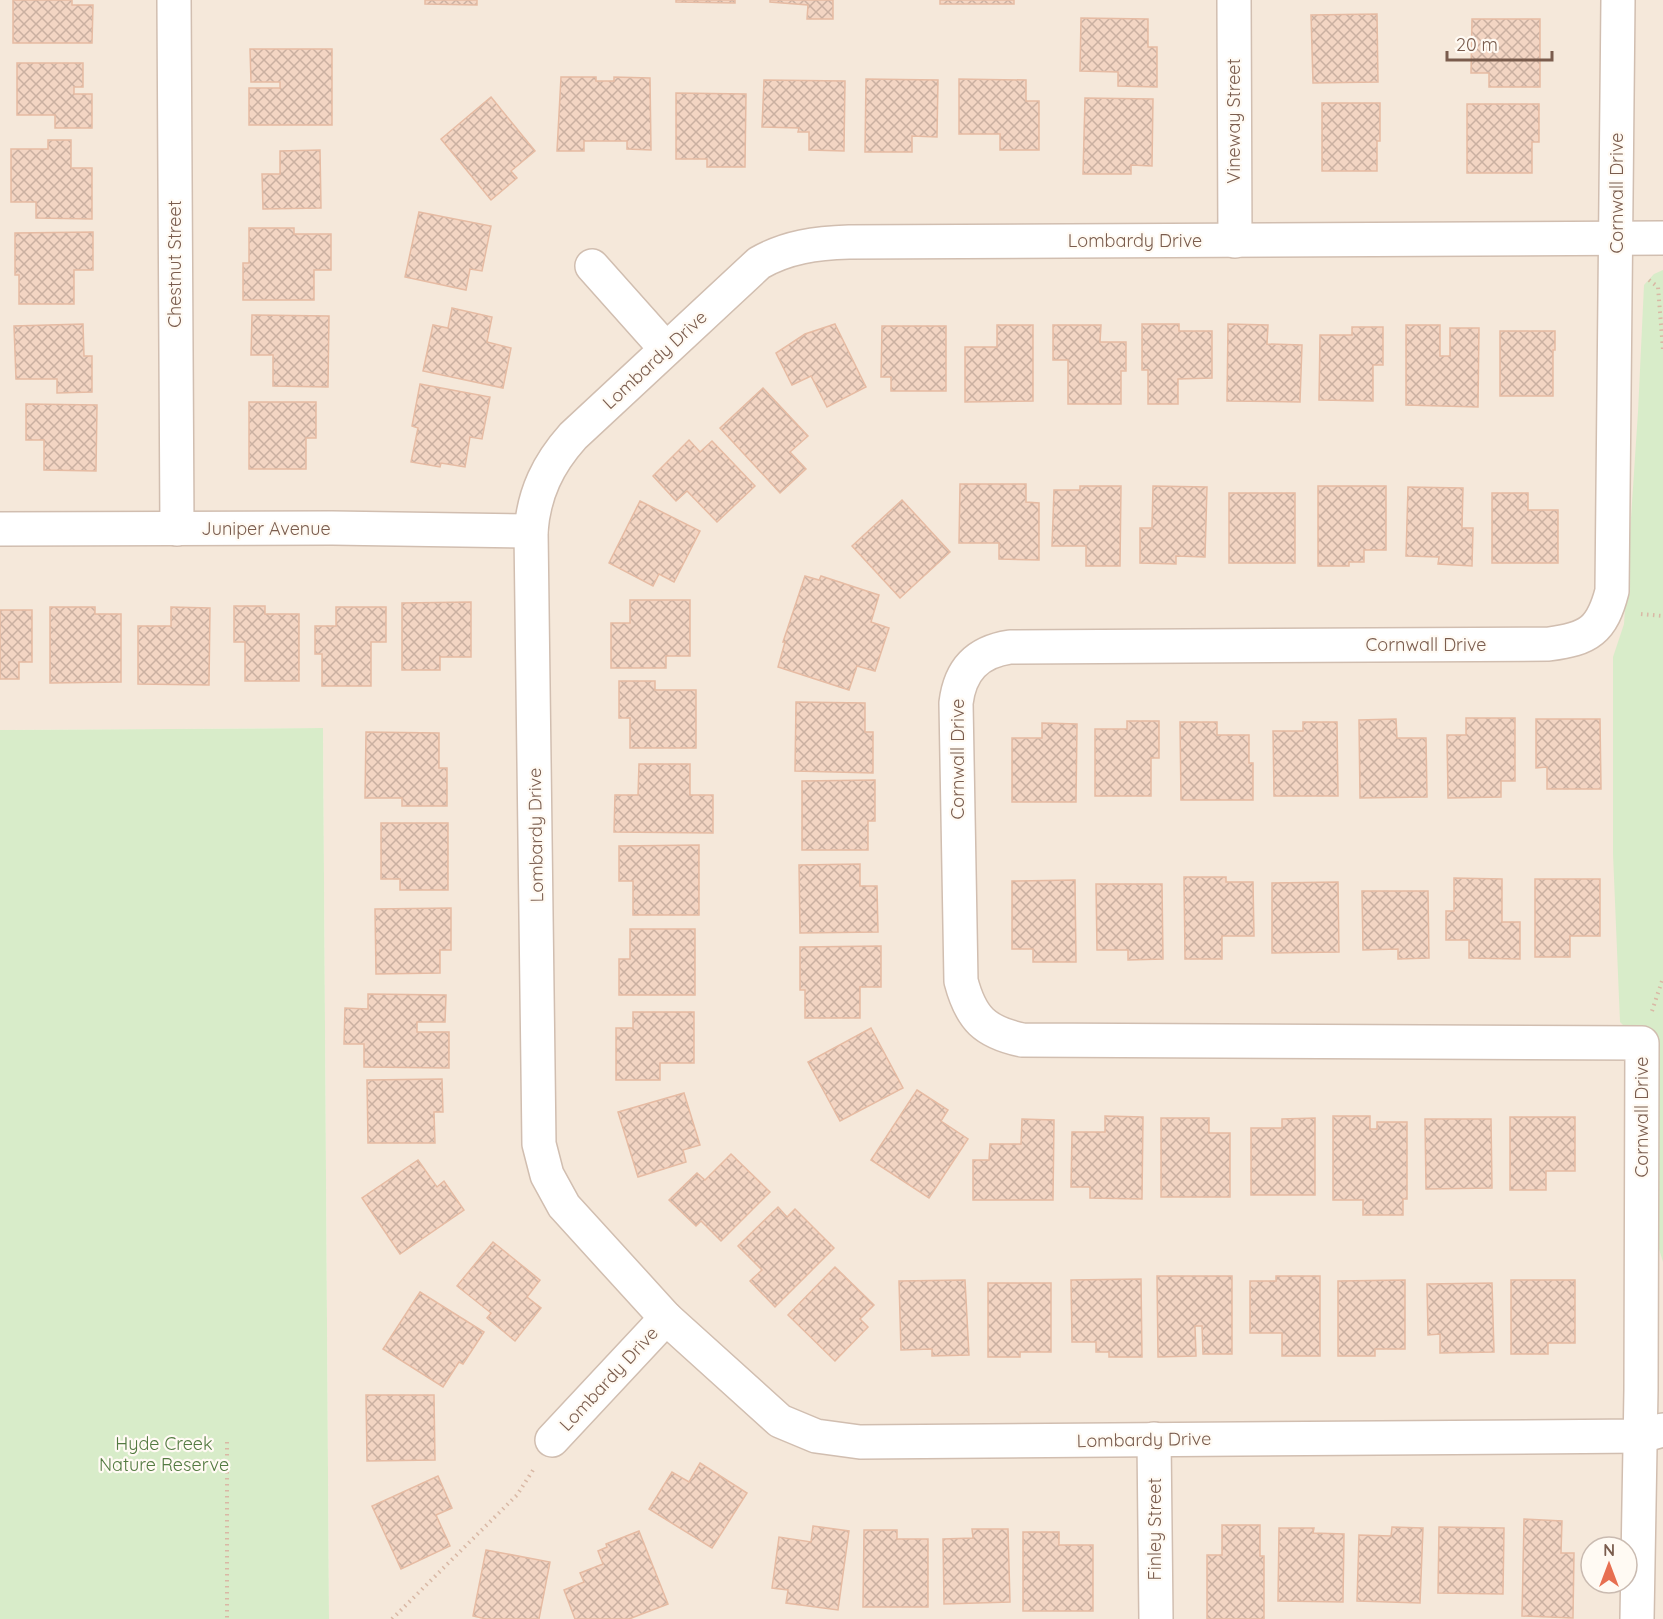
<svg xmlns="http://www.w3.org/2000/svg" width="1663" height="1619" font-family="Quicksand,sans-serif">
  <defs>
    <pattern id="building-cross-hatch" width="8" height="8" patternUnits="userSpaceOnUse" patternTransform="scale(1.5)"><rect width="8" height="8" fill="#f3d5c3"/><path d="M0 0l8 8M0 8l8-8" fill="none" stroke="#cab0a1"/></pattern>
  </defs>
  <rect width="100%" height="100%" fill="#fdf6ec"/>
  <path fill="#f5e8da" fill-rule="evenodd" d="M0,0H1663V1619H329L323,728L0,730ZM1591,1547H1627V1583H1591Z"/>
  <g fill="#d8ecc9">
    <polygon points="1663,270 1663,1262 1659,1249 1642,1044 1620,1022 1613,854 1613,657 1624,624 1638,412 1644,285 1654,274"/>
    <polygon points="323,728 329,1619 0,1619 0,730"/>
  </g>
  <g fill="url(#building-cross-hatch)" stroke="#e6bba3" stroke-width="1.5">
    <polygon points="13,0 72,0 72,5 93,5 92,43 13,43"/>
    <polygon points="425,0 477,0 477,5 425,4"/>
    <polygon points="676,0 735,0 735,3 676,2"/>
    <polygon points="770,0 833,0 833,19 807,19 808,5 770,2"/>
    <rect x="940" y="0" width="74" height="4"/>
    <polygon points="1377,14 1378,82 1313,83 1311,15"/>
    <polygon points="1081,18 1148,19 1148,47 1157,47 1157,87 1118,86 1118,72 1080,71"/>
    <polygon points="1472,19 1540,19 1540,87 1489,87 1489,73 1471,73"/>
    <polygon points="250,49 332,49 332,125 249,125 249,88 280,88 280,82 251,82"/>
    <polygon points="17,63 83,63 83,87 74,87 74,94 92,94 92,128 55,128 55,115 17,115"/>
    <polygon points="561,77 596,77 596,81 614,81 614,77 650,78 651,150 627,149 627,141 584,141 584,151 557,151"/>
    <polygon points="866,79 938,80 937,137 912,136 912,152 865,152"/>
    <polygon points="959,79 1026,80 1026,101 1039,101 1039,150 1000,150 1000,134 959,134"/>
    <polygon points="764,80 845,81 844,151 809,150 809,132 798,132 799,128 762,127"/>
    <polygon points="676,93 746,94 745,167 707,167 707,159 676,159"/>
    <polygon points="491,97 535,151 511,171 517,178 491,200 441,139"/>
    <polygon points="1085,98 1153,99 1152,166 1131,165 1131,174 1083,174"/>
    <polygon points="1322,103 1380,103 1380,141 1377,141 1377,171 1322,171"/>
    <polygon points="1467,104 1539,104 1539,142 1532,142 1532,173 1467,173"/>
    <polygon points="48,140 71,140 71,168 92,168 92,219 36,218 36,202 11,202 11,149 48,149"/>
    <polygon points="320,150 321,208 263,209 262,174 280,174 280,151"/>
    <polygon points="419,212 491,226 482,271 470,269 466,290 405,277"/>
    <polygon points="249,228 294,228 294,234 331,234 331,270 314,270 314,300 243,300 243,263 249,263"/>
    <polygon points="93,232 93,270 74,270 74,304 19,304 19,275 15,275 15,233"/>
    <polygon points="452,308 492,317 487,342 511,348 503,388 423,371 433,325 448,328"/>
    <polygon points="252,315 329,316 328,387 273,386 273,355 251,355"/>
    <polygon points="83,324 84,356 92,356 92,392 57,393 57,379 16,379 14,326"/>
    <polygon points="835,324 866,387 827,407 811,376 792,385 776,353 805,334"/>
    <polygon points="1142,324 1179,324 1179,331 1212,331 1212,378 1178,379 1178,404 1148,404 1148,370 1142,370"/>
    <polygon points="1228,324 1268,325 1267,344 1302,345 1300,402 1227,401"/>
    <polygon points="997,325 1033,325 1033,401 965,402 965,347 997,347"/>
    <polygon points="1053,325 1101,325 1100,342 1126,342 1126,371 1121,371 1121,404 1068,404 1068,360 1053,360"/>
    <polygon points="1406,325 1440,325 1440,356 1450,356 1450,328 1479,328 1478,407 1406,405"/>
    <polygon points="882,326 946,326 946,391 891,391 891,377 881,377"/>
    <polygon points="1352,327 1383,327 1383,365 1373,365 1373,401 1319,400 1320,335 1352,335"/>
    <polygon points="1500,331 1555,331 1555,350 1553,350 1553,396 1500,396"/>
    <polygon points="420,384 490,397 482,439 470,437 465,467 441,463 440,467 411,462 418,428 412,426"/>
    <polygon points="763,388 808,436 790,452 806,469 780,493 720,428"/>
    <polygon points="249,402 316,402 316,438 306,438 306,469 249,469"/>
    <polygon points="26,404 97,405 96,471 44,470 44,440 26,440"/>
    <polygon points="689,440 700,452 712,441 755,486 717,522 687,491 676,501 653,476"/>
    <polygon points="960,484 1026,484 1026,502 1039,503 1039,560 999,559 999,543 959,543"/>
    <polygon points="1080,486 1121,486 1120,566 1086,566 1086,546 1052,546 1054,490 1080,490"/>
    <polygon points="1153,486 1207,487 1205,557 1176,556 1176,564 1140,563 1140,528 1152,528"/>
    <polygon points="1318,486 1386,486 1386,550 1364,550 1364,562 1349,562 1349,566 1318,566"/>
    <polygon points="1408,487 1463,488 1462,528 1473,528 1472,566 1438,564 1439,557 1406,556"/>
    <rect x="1229" y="493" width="66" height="70"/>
    <polygon points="1492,493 1528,493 1528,510 1558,510 1558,563 1492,563"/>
    <polygon points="902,500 950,552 900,598 852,546"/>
    <polygon points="640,501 700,531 674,582 659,574 653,586 609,563"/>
    <polygon points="805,576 819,580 821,576 879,595 871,622 889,628 875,671 857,666 849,690 778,667 785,642 783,642"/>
    <polygon points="630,600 690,600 690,656 666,656 666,668 611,668 611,623 630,623"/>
    <polygon points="471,602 471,657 440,657 440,670 402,670 402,603"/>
    <polygon points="234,606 265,606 265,614 299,614 299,681 245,681 245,642 234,642"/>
    <polygon points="50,607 95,607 95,614 121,614 121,682 50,683"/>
    <polygon points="171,607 210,608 209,685 138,684 138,626 171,626"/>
    <polygon points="336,607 386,607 386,642 371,642 371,686 322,686 322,654 315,654 315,626 336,626"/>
    <polygon points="0,610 32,610 32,662 19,662 19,679 0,679"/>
    <polygon points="619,681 655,681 655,690 696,690 696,748 630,748 630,718 619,718"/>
    <polygon points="796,702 865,703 865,732 873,732 873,773 795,771"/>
    <polygon points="1466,718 1515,718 1515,781 1501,781 1501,797 1448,798 1447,735 1466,735"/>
    <polygon points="1396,719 1397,738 1426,738 1427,797 1360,798 1359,720"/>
    <polygon points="1536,719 1600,719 1601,789 1547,789 1547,767 1536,768"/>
    <polygon points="1127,721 1159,721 1159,758 1151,758 1151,796 1095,796 1095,729 1127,729"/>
    <polygon points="1180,722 1217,722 1217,735 1249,735 1249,763 1253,763 1253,800 1181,800"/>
    <polygon points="1303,722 1337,722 1338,796 1274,796 1273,731 1303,731"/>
    <polygon points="1042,723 1077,724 1076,802 1012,802 1012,738 1042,738"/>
    <polygon points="366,732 439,733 439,768 447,768 447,806 402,806 402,798 365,798"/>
    <polygon points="639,764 690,764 690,795 713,795 713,833 614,832 615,795 638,795"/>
    <polygon points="875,780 875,821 868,821 868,850 802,850 802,781"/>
    <polygon points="381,823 448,823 448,890 400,890 400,879 381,879"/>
    <polygon points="699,845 699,915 633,915 633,881 619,881 619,846"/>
    <polygon points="860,864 860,886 877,886 878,932 800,933 799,865"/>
    <polygon points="1184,877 1226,877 1226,882 1253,882 1254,936 1222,936 1222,959 1185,959"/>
    <polygon points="1454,878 1502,879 1502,922 1520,922 1520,959 1469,958 1469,940 1446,940 1446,911 1454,911"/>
    <polygon points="1535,879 1600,879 1600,936 1570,936 1570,957 1535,957"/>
    <polygon points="1075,880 1076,962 1033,962 1033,949 1012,949 1012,881"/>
    <polygon points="1338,882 1339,952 1272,953 1272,883"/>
    <polygon points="1096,884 1162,884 1163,959 1128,960 1128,950 1097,950"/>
    <polygon points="1362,891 1428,891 1429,958 1398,959 1398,949 1363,950"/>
    <polygon points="451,908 451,950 440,950 440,973 376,974 375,909"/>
    <polygon points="630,929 695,929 695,995 619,995 619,959 630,959"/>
    <polygon points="881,946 881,987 860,987 860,1018 805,1018 805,990 800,990 800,947"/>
    <polygon points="368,994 446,995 445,1022 417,1022 417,1032 449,1032 449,1068 364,1067 364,1044 344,1044 345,1008 368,1009"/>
    <polygon points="633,1012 694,1012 694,1063 660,1063 660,1080 616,1080 616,1028 633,1028"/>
    <polygon points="871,1028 903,1088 840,1121 808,1062"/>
    <polygon points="442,1079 443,1112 434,1112 435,1143 368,1143 367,1080"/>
    <polygon points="917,1090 948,1110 941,1121 968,1139 929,1198 871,1160"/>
    <polygon points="684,1093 700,1145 683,1150 686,1162 638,1177 618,1112"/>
    <polygon points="1105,1116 1143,1117 1142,1199 1090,1198 1090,1187 1071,1187 1072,1132 1105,1132"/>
    <polygon points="1333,1116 1370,1116 1370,1129 1377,1129 1377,1122 1407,1122 1407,1199 1403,1199 1403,1215 1363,1215 1363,1200 1333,1200"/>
    <polygon points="1510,1117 1575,1117 1575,1171 1546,1171 1546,1190 1510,1190"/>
    <polygon points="1161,1118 1209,1118 1209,1133 1230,1133 1230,1197 1161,1197"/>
    <polygon points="1315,1118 1315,1195 1251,1195 1251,1128 1282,1128 1282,1119"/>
    <polygon points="1022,1119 1054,1120 1053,1200 973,1200 973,1160 989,1160 990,1144 1021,1144"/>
    <polygon points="1425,1119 1491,1119 1492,1188 1426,1189"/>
    <polygon points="731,1154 770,1192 721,1241 701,1221 696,1226 669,1200 697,1173 705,1180"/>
    <polygon points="418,1160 437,1187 444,1181 464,1210 400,1254 362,1198"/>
    <polygon points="778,1207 787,1217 795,1209 834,1248 775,1307 750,1281 762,1270 738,1246"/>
    <polygon points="493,1242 540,1280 527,1297 541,1308 515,1341 487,1318 491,1313 457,1286"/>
    <polygon points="835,1267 874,1305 860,1319 868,1327 835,1361 788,1315"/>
    <polygon points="1157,1276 1232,1276 1232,1354 1203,1354 1202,1326 1195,1326 1196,1356 1158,1357"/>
    <polygon points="1276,1276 1320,1276 1320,1356 1282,1356 1282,1333 1250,1333 1250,1281 1276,1281"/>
    <polygon points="1141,1279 1142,1357 1109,1357 1109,1352 1096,1352 1096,1342 1072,1342 1071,1280"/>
    <polygon points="965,1280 969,1355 932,1356 932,1349 901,1350 899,1281"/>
    <polygon points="1405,1280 1405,1349 1375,1349 1375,1356 1338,1356 1338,1281"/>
    <polygon points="1511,1280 1575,1280 1575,1343 1548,1343 1548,1354 1511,1354"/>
    <polygon points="988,1283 1051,1283 1051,1352 1020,1352 1020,1357 988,1357"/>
    <polygon points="1492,1283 1494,1352 1440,1353 1440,1334 1428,1335 1427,1284"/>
    <polygon points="420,1292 484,1332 463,1364 459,1362 443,1387 383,1349"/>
    <polygon points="366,1395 434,1395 435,1460 367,1461"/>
    <polygon points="700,1463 747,1493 712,1548 649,1509 672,1472 689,1482"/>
    <polygon points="438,1476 452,1508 436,1515 450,1546 401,1569 372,1506"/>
    <polygon points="1524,1519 1562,1521 1561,1553 1574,1553 1573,1618 1522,1616"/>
    <polygon points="1222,1525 1260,1525 1260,1556 1264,1556 1264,1619 1207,1619 1207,1555 1222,1555"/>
    <polygon points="813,1526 849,1531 838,1610 786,1603 788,1590 772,1588 779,1537 811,1542"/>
    <polygon points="1392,1527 1423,1528 1420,1603 1357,1601 1359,1535 1391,1536"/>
    <polygon points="1439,1527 1504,1528 1503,1594 1438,1593"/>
    <polygon points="1279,1528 1314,1528 1313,1533 1344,1534 1343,1602 1278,1601"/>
    <polygon points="972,1529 1008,1529 1010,1602 944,1604 943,1539 973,1538"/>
    <polygon points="864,1530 897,1530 897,1539 928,1539 928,1607 863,1607"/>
    <polygon points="639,1531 668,1604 629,1619 575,1619 564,1590 584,1582 580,1573 603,1564 598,1551 607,1547 606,1544"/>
    <polygon points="1023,1532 1059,1532 1059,1545 1093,1545 1093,1611 1023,1611"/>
    <polygon points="486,1550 550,1562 539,1619 486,1619 473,1616"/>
  </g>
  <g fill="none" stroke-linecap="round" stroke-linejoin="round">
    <defs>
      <g id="minor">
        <polyline points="174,0 177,529"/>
        <polyline points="1234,0 1235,241"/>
        <path d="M1618,0L1612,591C1602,630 1589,639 1549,644L1010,647C977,652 960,670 956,703L961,981C971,1019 985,1032 1022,1040L1642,1043L1641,1390L1637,1619"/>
        <path d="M1663,238L849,242C816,243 787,247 759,263L573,436C548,464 534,493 531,531L539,1144L547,1175L564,1206L666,1318L780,1421L816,1436L860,1442L1641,1436L1663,1430"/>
        <polyline points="592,266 666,349"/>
        <polyline points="0,529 332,528 531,531"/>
        <polyline points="1154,1439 1156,1619"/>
        <polyline points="552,1440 666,1318"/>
      </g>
    </defs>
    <use href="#minor" stroke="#d1beb0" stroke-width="36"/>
    <g stroke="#d9b8a5" stroke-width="4" stroke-dasharray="1.5 4.5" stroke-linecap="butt">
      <polyline points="1649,280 1658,287 1663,350"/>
      <polyline points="1641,614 1663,616"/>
      <polyline points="1652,1011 1663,978"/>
      <polyline points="227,1442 227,1619"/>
      <polyline points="392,1619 517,1495 535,1467"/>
    </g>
    <use href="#minor" stroke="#fff" stroke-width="33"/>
  </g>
  <g text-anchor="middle" stroke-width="4.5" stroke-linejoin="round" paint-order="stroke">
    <g font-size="18" fill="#7a5c4d" stroke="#fffaf3">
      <text transform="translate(1234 121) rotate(-90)" y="6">Vineway Street</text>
      <text transform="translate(1617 193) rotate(-90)" y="6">Cornwall Drive</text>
      <text x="1135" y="247">Lombardy Drive</text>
      <text transform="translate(175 264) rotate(-90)" y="6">Chestnut Street</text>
      <text transform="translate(655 360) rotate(-43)" y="6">Lombardy Drive</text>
      <text x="266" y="535">Juniper Avenue</text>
      <text x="1426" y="651">Cornwall Drive</text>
      <text transform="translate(958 759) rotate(-90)" y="6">Cornwall Drive</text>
      <text transform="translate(536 835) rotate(-91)" y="6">Lombardy Drive</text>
      <text transform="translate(1642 1117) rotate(-90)" y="6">Cornwall Drive</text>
      <text transform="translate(609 1379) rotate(-47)" y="6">Lombardy Drive</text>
      <text transform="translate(1144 1440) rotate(-1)" y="6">Lombardy Drive</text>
      <text transform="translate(1155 1529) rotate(-90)" y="6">Finley Street</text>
    </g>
    <g font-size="18" fill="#537a41" stroke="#fffaf3">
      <text x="164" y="1450">Hyde Creek<tspan x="164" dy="21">Nature Reserve</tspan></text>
    </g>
  </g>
  <g transform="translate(1609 1565)"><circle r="28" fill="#fffaf3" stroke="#cabbb1" stroke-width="1.5"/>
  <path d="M0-4.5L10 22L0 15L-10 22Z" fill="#e76f51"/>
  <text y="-9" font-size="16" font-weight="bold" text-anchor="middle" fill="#7a5c4d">N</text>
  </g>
  <path d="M1447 51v9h105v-9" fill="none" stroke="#7a5c4d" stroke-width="3"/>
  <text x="1456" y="51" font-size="18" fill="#7a5c4d" stroke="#fffaf3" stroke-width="4.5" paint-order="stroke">20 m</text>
</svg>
